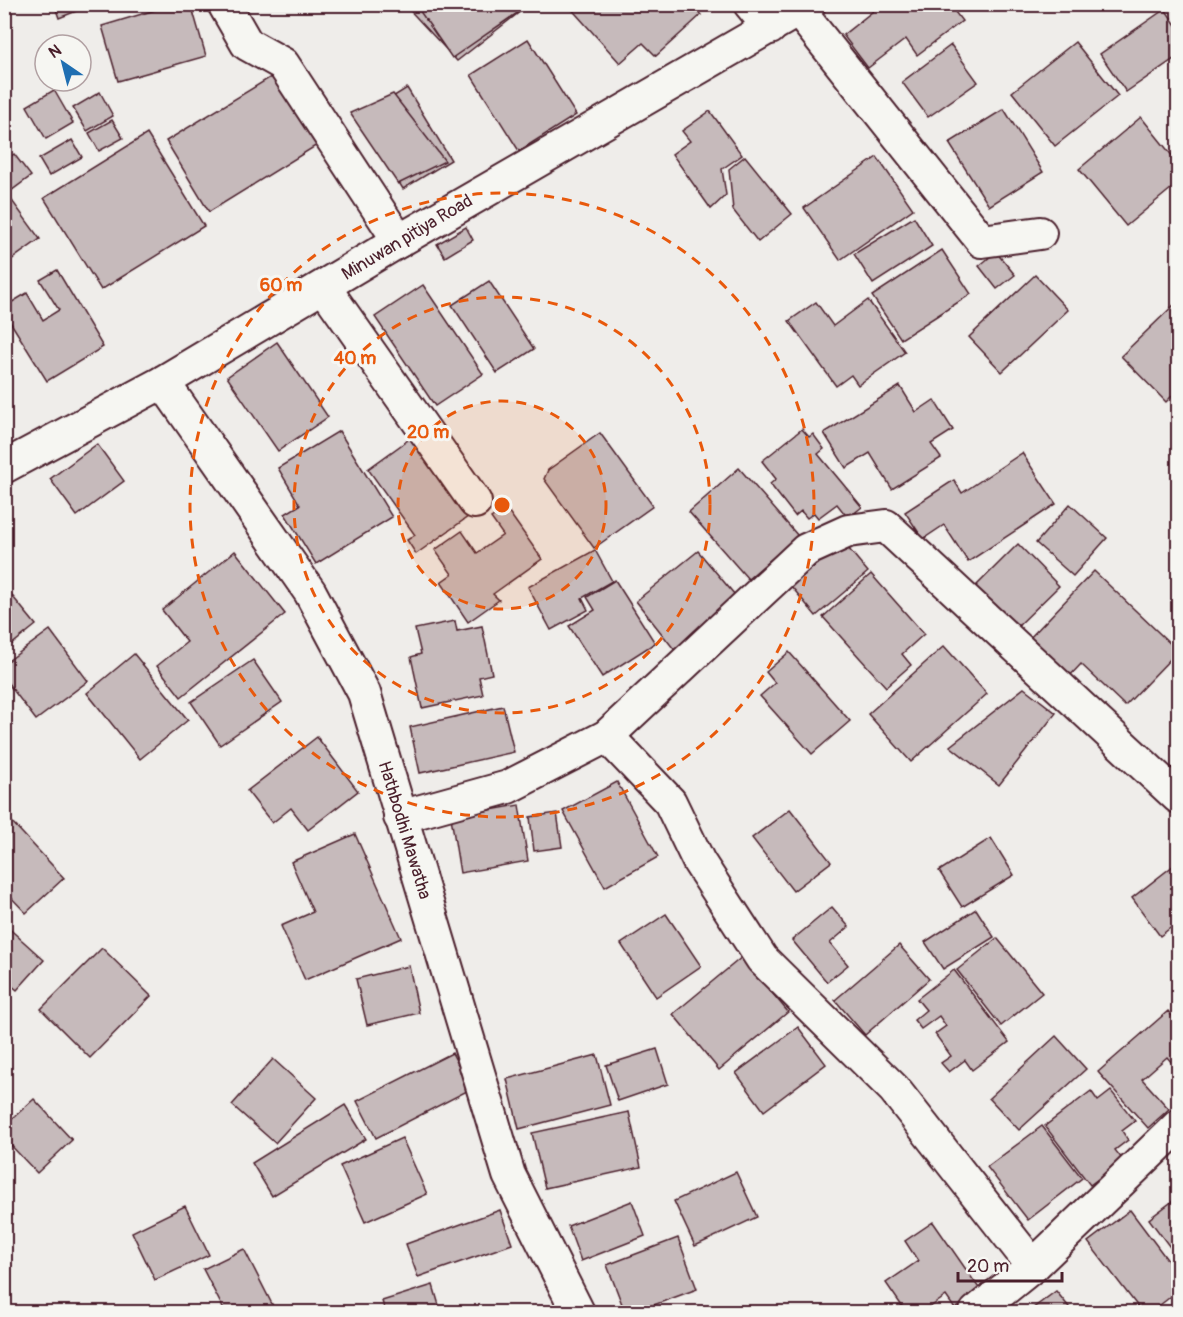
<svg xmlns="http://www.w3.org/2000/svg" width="1183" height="1317" font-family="Pangolin,sans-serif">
  <rect width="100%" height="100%" fill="#efedea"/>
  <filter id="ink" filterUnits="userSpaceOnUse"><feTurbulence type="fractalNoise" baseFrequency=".0167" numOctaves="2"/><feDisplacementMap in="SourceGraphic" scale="12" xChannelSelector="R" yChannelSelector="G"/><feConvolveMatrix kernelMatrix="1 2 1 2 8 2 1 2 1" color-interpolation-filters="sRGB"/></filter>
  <g filter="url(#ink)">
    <g fill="#c6babb" stroke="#4a1f2b" stroke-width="1.5">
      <polygon points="54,4 94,4 59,18"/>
      <polygon points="175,4 191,4 206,56 118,81 102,26"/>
      <polygon points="404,4 530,4 457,61"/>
      <polygon points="415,4 530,4 452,58"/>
      <polygon points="567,4 691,4 701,15 656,56 643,43 620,63"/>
      <polygon points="882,4 949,4 962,21 917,55 906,39 868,68 843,35"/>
      <polygon points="1165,9 1178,28 1178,56 1126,92 1100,54"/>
      <polygon points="528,39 576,115 519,151 471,75"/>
      <polygon points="1075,42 1118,96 1055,146 1012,92"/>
      <polygon points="951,45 978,82 928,117 902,82"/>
      <polygon points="279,72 322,142 209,212 166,141"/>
      <polygon points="407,88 451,160 403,189 359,118"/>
      <polygon points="54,90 73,123 46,139 27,106"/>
      <polygon points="100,92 113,116 87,131 73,108"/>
      <polygon points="393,94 445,161 398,184 350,113"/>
      <polygon points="1004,109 1043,172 989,206 949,143"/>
      <polygon points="710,111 742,155 722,169 726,195 711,209 672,154 690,141 682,131"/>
      <polygon points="1141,117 1178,163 1178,183 1126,226 1079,169"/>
      <polygon points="112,120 123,138 99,151 89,133"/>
      <polygon points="147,134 204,226 101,290 44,198"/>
      <polygon points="72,140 82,157 49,176 39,159"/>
      <polygon points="14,154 31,176 7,194 40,239 4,265 4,161"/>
      <polygon points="745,156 792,214 758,242 733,210 729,169"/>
      <polygon points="877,157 913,209 840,260 804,208"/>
      <polygon points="914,217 932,246 873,284 854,254"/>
      <polygon points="466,227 473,240 445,257 437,244"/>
      <polygon points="942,250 971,294 901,339 872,296"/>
      <polygon points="996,252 1015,275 997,289 979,266"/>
      <polygon points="57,270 103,347 47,381 4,312 4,307 27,293 43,320 59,310 40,280"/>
      <polygon points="1035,275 1068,310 1002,372 969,337"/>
      <polygon points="489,281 534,349 497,373 452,305"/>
      <polygon points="423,285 483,374 435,406 375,317"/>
      <polygon points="868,300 905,352 858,385 851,375 836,386 789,321 816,302 833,326"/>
      <polygon points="1178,301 1178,390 1166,402 1121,356"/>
      <polygon points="277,342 328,417 278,451 227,377"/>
      <polygon points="900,386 916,412 934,400 953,430 931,444 941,458 892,489 870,453 846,468 824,433"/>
      <polygon points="802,429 809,437 813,434 824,449 818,454 862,507 848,518 837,504 818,518 814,513 807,518 801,511 795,516 770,484 776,479 762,461"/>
      <polygon points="339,431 392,517 316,564 285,514 300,505 278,468"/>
      <polygon points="600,433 653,506 594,548 544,479 548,470"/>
      <polygon points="415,435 472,514 416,554 407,540 415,535 368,469"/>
      <polygon points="97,444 124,481 77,516 50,479"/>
      <polygon points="1022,453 1056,504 968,562 944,525 923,539 905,512 954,480 962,493"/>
      <polygon points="739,468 798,536 748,579 689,512"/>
      <polygon points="1070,504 1107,538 1073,576 1036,543"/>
      <polygon points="506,508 542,559 493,594 499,600 468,622 441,582 452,574 435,550 462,531 477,553 503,535 491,518"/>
      <polygon points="843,542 868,572 816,616 791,586"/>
      <polygon points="1018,544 1059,586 1015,629 974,588"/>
      <polygon points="595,550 612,581 582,598 588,610 551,630 528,587"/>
      <polygon points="235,551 285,614 181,697 157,666 187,642 162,610"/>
      <polygon points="698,551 740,601 677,653 636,601"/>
      <polygon points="1094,571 1178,651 1125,706 1081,664 1067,679 1027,641"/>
      <polygon points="871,574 924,634 902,654 911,665 886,687 823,617"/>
      <polygon points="615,580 655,643 602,677 569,626 595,610 587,597"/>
      <polygon points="4,586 36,625 6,649 4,648"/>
      <polygon points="455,621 457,631 482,626 492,674 479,677 483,695 422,708 411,657 421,654 415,629"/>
      <polygon points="50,630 88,681 36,720 4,678 4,664"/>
      <polygon points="944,646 987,694 911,762 868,714"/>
      <polygon points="789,652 850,721 812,754 760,696 775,683 766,672"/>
      <polygon points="134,654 188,720 140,759 87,693"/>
      <polygon points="253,660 282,702 220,745 191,702"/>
      <polygon points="1024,688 1056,713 999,785 950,746"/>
      <polygon points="503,706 514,752 420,773 410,727"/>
      <polygon points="317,737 358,791 308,830 291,808 272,823 247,791"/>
      <polygon points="617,782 658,857 605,887 563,811"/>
      <polygon points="519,805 528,861 460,873 451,817"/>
      <polygon points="790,809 831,862 793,891 752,838"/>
      <polygon points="557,813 562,847 534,851 530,817"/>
      <polygon points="11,821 64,878 26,913 4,890 4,826"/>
      <polygon points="355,834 401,938 305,980 281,926 313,912 291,862"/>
      <polygon points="991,838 1014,875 962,907 939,871"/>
      <polygon points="1178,862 1178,922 1160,936 1132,898"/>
      <polygon points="832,907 849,927 830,943 848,965 827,982 792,940"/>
      <polygon points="976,909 994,937 943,969 925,942"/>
      <polygon points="666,914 701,966 656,997 621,944"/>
      <polygon points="4,924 44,960 17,990 4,979"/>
      <polygon points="997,938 1042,993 1001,1026 957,970"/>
      <polygon points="899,945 929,979 865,1035 835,1000"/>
      <polygon points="102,948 151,996 90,1058 41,1009"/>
      <polygon points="742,957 788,1012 719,1070 673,1014"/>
      <polygon points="409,966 419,1013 367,1025 356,979"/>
      <polygon points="954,970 1009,1042 972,1070 965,1060 949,1072 941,1063 951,1056 935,1034 946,1026 939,1016 921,1029 914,1020 926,1010 917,999"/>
      <polygon points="1168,1011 1178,1023 1178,1070 1167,1057 1142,1079 1169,1109 1148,1128 1098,1072"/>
      <polygon points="798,1027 826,1064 764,1111 736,1073"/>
      <polygon points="1056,1036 1086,1069 1019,1130 989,1098"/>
      <polygon points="657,1049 668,1084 618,1101 606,1065"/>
      <polygon points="452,1053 471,1089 376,1138 357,1101"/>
      <polygon points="597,1055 610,1105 519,1129 507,1079"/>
      <polygon points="273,1059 316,1098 275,1143 232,1105"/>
      <polygon points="1091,1091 1098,1101 1111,1091 1135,1121 1122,1131 1128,1140 1115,1150 1123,1160 1090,1185 1045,1126"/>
      <polygon points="34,1099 72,1140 37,1173 4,1138 4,1126"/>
      <polygon points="345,1105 366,1139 272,1196 252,1163"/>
      <polygon points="629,1112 641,1167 545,1188 532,1133"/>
      <polygon points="1042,1126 1082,1178 1028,1220 987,1167"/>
      <polygon points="402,1138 427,1194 365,1222 340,1166"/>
      <polygon points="736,1172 757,1217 695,1246 674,1201"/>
      <polygon points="1178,1197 1178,1258 1149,1219"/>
      <polygon points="632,1201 645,1236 581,1261 568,1226"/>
      <polygon points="185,1206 209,1255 155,1280 132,1232"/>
      <polygon points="500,1210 512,1244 418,1277 406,1244"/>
      <polygon points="1130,1210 1178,1274 1178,1291 1151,1312 1142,1312 1088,1242"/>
      <polygon points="933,1222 981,1291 955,1309 946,1296 923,1312 906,1312 886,1283 918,1261 905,1241"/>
      <polygon points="678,1238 697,1289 635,1312 625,1312 607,1265"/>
      <polygon points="244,1249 276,1312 225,1312 203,1269"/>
      <polygon points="433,1285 441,1312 385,1312 382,1301"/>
      <polygon points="1056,1291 1073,1312 1028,1312"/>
    </g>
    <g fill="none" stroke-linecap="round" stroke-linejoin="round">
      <defs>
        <g id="street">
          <polyline points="224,4 247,44 283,64 399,241"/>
          <polyline points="750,4 770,28"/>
          <polyline points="799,11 982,241 1040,233"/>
          <polyline points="324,287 475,502"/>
          <polyline points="163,382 310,592 364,693 509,1175 578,1312"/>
          <polyline points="4,467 163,382 399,241 809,4"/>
          <polyline points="607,736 670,802 699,862 762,959 894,1089 1033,1266"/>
          <polyline points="400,817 508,787 607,736 806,550 848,531 886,526 1178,797"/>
          <polyline points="976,1312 1033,1266 1178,1126"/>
        </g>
      </defs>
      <use href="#street" stroke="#4a1f2b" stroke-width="36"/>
      <use href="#street" stroke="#f6f6f2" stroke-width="32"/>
    </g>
  </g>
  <circle cx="502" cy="505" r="104" fill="#e8590c" fill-opacity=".12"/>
  <g fill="none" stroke="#e8590c" stroke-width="3" stroke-dasharray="10 8">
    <circle cx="502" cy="505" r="104"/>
    <circle cx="502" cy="505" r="208"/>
    <circle cx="502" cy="505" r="312"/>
  </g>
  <g text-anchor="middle" stroke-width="6" stroke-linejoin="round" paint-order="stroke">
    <g font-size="18" fill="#4a1f2b" stroke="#f6f6f2">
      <text transform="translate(407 237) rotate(-31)" y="6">Minuwan pitiya Road</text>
      <text transform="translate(405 830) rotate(73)" y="6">Hathbodhi Mawatha</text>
    </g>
  </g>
  <circle cx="502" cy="505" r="9" fill="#e8590c" stroke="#f6f6f2" stroke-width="3"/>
  <g font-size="18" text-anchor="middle" font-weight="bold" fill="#e8590c" stroke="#f6f6f2" stroke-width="6" stroke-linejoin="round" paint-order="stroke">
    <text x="281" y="291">60 m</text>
    <text x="355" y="364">40 m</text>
    <text x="428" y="438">20 m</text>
  </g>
  <rect width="1183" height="1317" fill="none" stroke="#f6f6f2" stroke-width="24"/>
  <rect x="12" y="12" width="1159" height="1293" fill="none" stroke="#4a1f2b" stroke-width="2" filter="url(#ink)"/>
  <g transform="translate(63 63) rotate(325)"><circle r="28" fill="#f6f6f2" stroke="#b1a0a2" stroke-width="1.5"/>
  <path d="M0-4.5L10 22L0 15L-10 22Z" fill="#1f6fb2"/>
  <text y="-9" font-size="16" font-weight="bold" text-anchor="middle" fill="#4a1f2b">N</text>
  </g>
  <path d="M958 1272v9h104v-9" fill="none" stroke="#4a1f2b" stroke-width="3"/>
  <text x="967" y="1272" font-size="18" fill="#4a1f2b" stroke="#f6f6f2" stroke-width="4.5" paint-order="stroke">20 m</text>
</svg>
